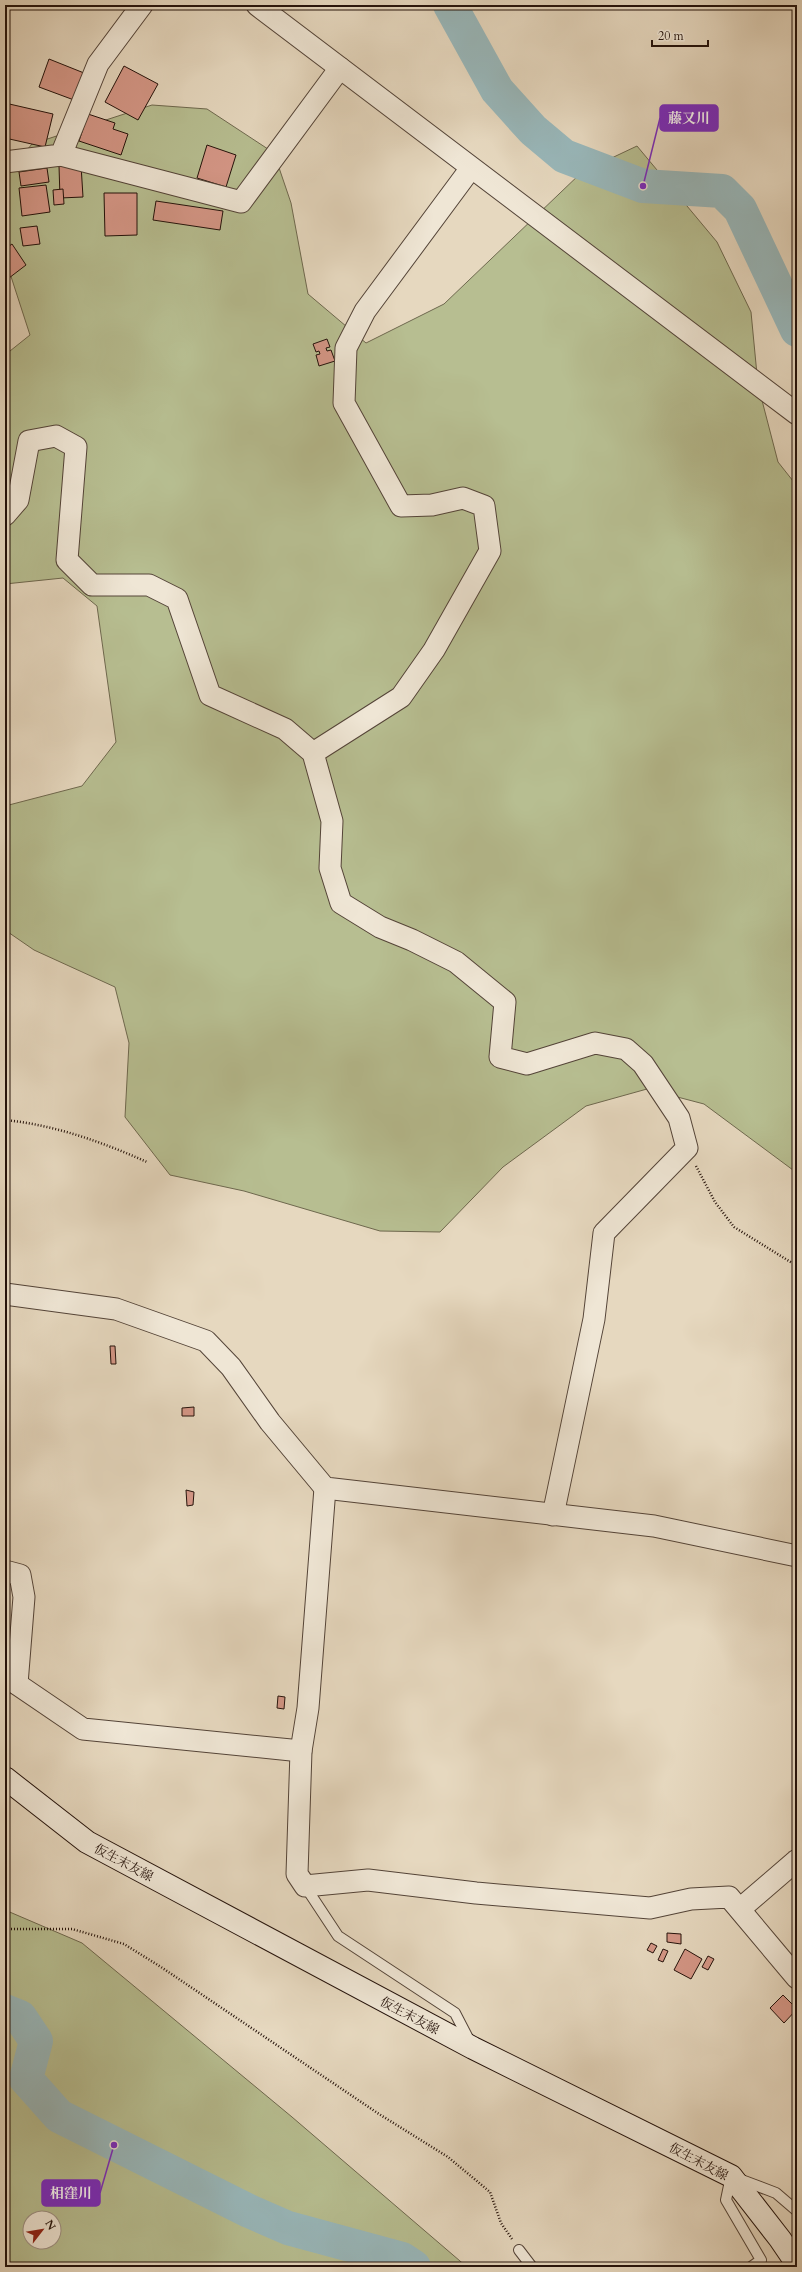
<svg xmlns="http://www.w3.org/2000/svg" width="802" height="2272" font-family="Cardo,'Noto Serif JP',serif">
  <rect width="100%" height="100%" fill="#e6d8bf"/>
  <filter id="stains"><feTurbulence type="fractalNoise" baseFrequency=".005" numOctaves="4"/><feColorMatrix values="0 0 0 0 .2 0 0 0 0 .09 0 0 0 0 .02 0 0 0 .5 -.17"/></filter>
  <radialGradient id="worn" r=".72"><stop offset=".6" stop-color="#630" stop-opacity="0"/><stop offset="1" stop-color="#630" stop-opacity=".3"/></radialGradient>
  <g fill="#b7be91" stroke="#6e684e" fill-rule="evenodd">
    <polygon points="152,105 207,109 274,153 291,203 308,294 366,343 444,304 582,172 637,146 717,242 751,312 758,385 778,462 797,486 797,1173 704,1104 647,1089 586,1106 503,1167 440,1232 380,1231 244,1191 170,1175 125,1117 129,1043 115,987 34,950 5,930 5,806 82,786 116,742 97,606 63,578 5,584 5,355 30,335 5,258 5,176 32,144"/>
    <path d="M5,1910L82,1943L292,2117L467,2267H5ZM30,2218H54V2242H30Z"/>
  </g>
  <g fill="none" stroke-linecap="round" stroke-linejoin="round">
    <g stroke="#99b8bb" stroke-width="34">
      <polyline points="450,5 497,90 533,130 564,156 643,186 722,191 740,209 797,330"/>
      <polyline points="5,2011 20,2017 36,2041 26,2079 59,2116 249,2211 288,2228 402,2259 414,2267"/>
    </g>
  </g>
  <g fill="#d59787" stroke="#24120b">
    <polygon points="49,59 84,73 74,100 39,87"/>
    <polygon points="124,66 158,84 138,120 105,102"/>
    <polygon points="5,103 53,114 45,147 5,138"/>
    <polygon points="88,114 115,123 113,129 128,134 121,155 79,141"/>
    <polygon points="207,145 236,155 226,187 197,178"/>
    <polygon points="81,165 83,197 60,198 59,166"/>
    <polygon points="47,168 49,182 21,186 19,172"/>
    <polygon points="46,185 50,212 22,216 19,188"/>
    <polygon points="63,189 64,204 54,205 53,190"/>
    <polygon points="104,193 137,193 137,235 105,236"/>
    <polygon points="156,201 223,211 220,230 153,220"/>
    <polygon points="37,226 40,244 23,246 20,228"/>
    <polygon points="12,244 26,265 9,278 5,272 5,249"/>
    <polygon points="327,339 330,347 326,348 327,351 331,350 335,361 319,366 316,355 320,354 319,351 316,352 313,344"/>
    <polygon points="110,1346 115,1346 116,1364 111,1364"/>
    <polygon points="194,1407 194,1416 182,1416 182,1408"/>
    <polygon points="186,1490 194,1492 193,1505 187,1506"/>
    <polygon points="278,1696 285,1697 284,1709 277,1708"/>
    <polygon points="667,1933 681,1934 681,1944 667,1942"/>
    <polygon points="651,1943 657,1946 653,1953 647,1950"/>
    <polygon points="663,1949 668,1951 663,1962 658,1960"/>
    <polygon points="685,1949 702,1959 691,1979 674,1970"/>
    <polygon points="708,1956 714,1959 708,1970 702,1967"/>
    <polygon points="783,1995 797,2009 784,2023 770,2008"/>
  </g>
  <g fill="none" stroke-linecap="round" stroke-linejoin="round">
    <defs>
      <g id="service">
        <polyline points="305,1886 338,1936 455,2013 470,2042"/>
        <polyline points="519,2250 532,2267"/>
        <polyline points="751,2267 761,2260 726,2200 731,2176 776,2193 797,2211"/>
      </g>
      <g id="minor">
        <polyline points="257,5 797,414"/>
        <polyline points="61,155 241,202 340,68"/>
        <polyline points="5,162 61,155 98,64 142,5"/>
        <polyline points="5,515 18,500 29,441 56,436 76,447 67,560 92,585 149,585 177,599 210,695 285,729 313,753 332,821 330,868 341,903 380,927 412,940 456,962 505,1002 500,1057 527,1064 595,1043 626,1049 643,1064 679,1118 687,1148 604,1233 594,1319 553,1515"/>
        <polyline points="313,753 401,697 434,650 490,551 484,506 463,498 432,505 401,506 344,403 346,348 365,311 471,168"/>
        <polyline points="5,1294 116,1309 206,1341 231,1367 270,1422 325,1488 654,1526 797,1556"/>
        <polyline points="325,1488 308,1708 301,1751 297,1874 305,1886 368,1880 476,1893 650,1908 691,1899 729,1897 797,1978"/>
        <polyline points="5,1571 20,1575 24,1597 17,1684"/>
        <polyline points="5,1676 83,1729 301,1751"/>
        <polyline points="740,1909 797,1860"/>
      </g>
      <polyline id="secondary" points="5,1778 87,1842 473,2048 731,2176 780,2239 797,2264"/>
    </defs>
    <use href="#service" stroke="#544438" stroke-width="12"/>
    <use href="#minor" stroke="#544438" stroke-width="23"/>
    <use href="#secondary" stroke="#24120b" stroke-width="24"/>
    <g stroke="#24120b" stroke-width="2.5" stroke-dasharray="1 2" stroke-linecap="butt">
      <path d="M5,1120C55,1125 102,1142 147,1162"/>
      <polyline points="696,1166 715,1202 734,1227 797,1266"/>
      <polyline points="5,1929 72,1929 124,1944 161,1967 379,2114 448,2157 490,2192 501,2223 512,2239"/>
    </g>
    <use href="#service" stroke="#efe6d5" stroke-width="10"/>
    <use href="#minor" stroke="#efe6d5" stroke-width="21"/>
    <use href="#secondary" stroke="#efe6d5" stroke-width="22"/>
  </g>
  <g text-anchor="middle" stroke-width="4" stroke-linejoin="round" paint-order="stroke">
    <g font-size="13" fill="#24120b" stroke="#efe6d5">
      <text transform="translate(124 1862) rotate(28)" y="5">仮生末友線</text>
      <text transform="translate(410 2015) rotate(28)" y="5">仮生末友線</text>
      <text transform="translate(699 2161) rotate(28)" y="5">仮生末友線</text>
    </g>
  </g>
  <path fill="none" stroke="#7b2cbf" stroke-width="1.5" d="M643 186L660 118M114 2145L100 2193"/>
  <g fill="#7b2cbf" stroke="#efe6d5" stroke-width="1.5">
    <circle cx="643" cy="186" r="4"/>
    <circle cx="114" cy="2145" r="4"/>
  </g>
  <g fill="#7b2cbf" stroke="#7b2cbf" stroke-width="1.5">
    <rect x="660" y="105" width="58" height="26" rx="4"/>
    <rect x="42" y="2180" width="58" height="26" rx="4"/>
  </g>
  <g font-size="14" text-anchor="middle" font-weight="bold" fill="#fff">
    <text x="689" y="123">藤又川</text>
    <text x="71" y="2198">相窪川</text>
  </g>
  <rect width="802" height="2272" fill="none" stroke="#e6d8bf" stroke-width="20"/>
  <rect x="6" y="6" width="790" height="2260" fill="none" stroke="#24120b" stroke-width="2"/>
  <rect x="10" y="10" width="782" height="2252" fill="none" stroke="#24120b"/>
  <g transform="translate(42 2230) rotate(59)"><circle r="19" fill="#efe6d5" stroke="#9e9184"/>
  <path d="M0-3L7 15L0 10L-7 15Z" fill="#8f2418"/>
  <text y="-6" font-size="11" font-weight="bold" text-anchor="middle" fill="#24120b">N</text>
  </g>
  <path d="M652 40v6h56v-6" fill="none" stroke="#24120b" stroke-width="2"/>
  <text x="658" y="40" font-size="12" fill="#24120b" stroke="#efe6d5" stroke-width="3" paint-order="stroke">20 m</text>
  <rect width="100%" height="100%" filter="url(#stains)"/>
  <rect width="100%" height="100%" fill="url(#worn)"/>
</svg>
